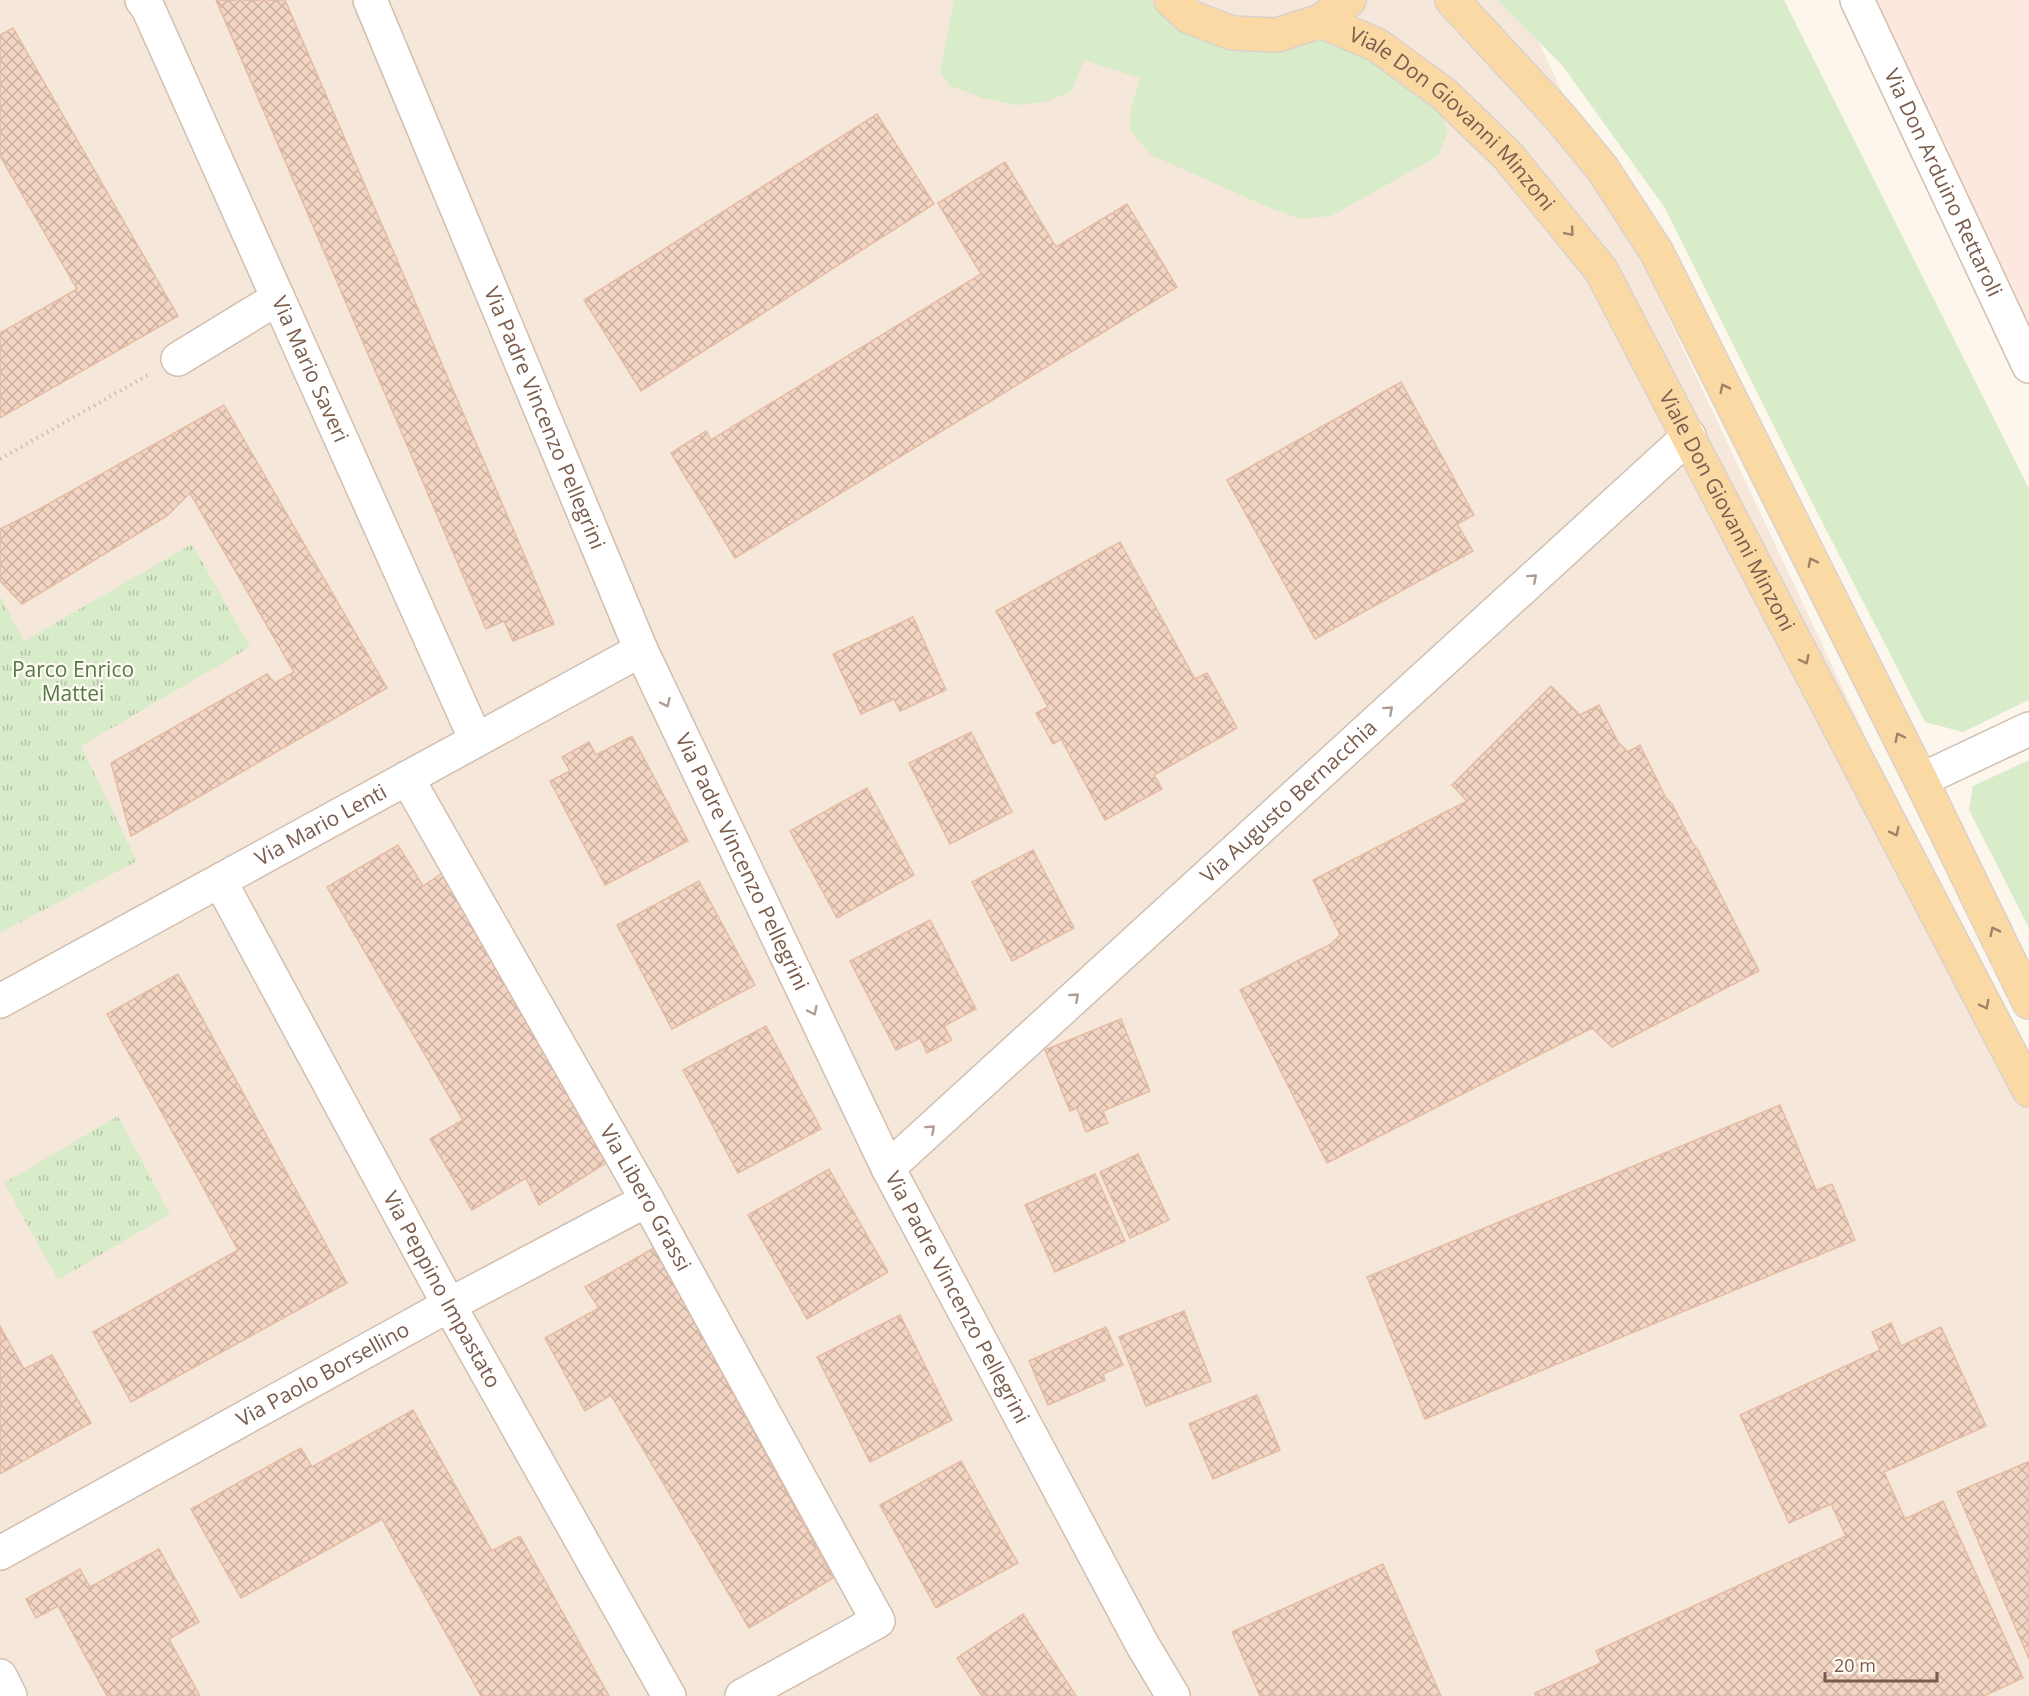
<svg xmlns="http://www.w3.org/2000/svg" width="2029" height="1696" font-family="'Open Sans',sans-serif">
  <defs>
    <pattern id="park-tufts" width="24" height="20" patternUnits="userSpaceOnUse" patternTransform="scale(1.5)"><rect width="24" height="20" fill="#d8ecc9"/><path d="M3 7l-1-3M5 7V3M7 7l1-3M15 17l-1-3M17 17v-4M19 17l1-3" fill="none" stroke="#b4c2a5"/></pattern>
    <pattern id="building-cross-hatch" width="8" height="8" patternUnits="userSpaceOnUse" patternTransform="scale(1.5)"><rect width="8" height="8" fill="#f3d5c3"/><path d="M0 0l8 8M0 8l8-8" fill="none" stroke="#cab0a1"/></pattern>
  </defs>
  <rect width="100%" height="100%" fill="#fdf6ec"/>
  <polygon fill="#f5e8da" points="0,0 1519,0 2029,1084 2029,1696 0,1696"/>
  <polygon fill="#fde8e0" points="1857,0 2029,0 2029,366"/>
  <g fill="#d8ecc9">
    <polygon points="954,0 1151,0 1170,22 1215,42 1324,33 1358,46 1437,105 1448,132 1438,156 1331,216 1302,219 1270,208 1151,155 1130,130 1131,107 1140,78 1084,60 1072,91 1046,102 1016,105 983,98 950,86 940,72"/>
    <polygon points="1497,0 1784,0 2029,489 2029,700 1963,732 1925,722 1815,508 1665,208 1562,65"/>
    <polygon points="2029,760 2029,928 1969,810 1973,786"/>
  </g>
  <g fill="url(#park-tufts)">
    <polygon points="192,544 250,647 81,746 137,861 0,933 0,596 24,641"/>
    <polygon points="118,1116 170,1214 58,1280 4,1183"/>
  </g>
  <g fill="url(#building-cross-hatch)" stroke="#e6bba3" stroke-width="1.5">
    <polygon points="216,0 285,0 554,624 513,641 504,621 486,629"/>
    <polygon points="13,28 178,316 0,418 0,333 77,289 0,156 0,35"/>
    <polygon points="877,114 934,204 641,391 584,300"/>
    <polygon points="1005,162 1056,247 1127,204 1177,287 735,558 671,453 706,431 711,440 981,274 938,203"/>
    <polygon points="1401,382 1474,515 1457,524 1473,551 1315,639 1227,480"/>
    <polygon points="224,405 387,688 131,836 111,763 267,674 275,683 294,672 190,493 167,516 22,604 0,581 0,529 34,512"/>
    <polygon points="1120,542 1195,679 1207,673 1237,728 1154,775 1162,789 1105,820 1061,739 1053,744 1036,713 1048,707 996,611"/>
    <polygon points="913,617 946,690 900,711 894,699 861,714 833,654"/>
    <polygon points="1551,686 1580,715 1599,705 1618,742 1628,752 1640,745 1666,798 1672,804 1693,844 1698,850 1759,971 1612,1047 1592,1028 1327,1163 1240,990 1331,944 1340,935 1313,880 1467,801 1452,785"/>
    <polygon points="971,732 1012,812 950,844 909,763"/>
    <polygon points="632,736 688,841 605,885 550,781 570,771 562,757 589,742 596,755"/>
    <polygon points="867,788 914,875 837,918 790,831"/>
    <polygon points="398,845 423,886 444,872 606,1163 539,1205 526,1178 472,1210 430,1139 463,1120 327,887"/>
    <polygon points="1033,850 1074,928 1012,961 972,882"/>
    <polygon points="699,881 755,985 672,1029 617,925"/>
    <polygon points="930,920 976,1009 944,1026 952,1040 927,1053 920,1038 896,1050 850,961"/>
    <polygon points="178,974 347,1283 131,1402 93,1332 238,1250 107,1014"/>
    <polygon points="1121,1019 1150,1091 1103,1111 1108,1123 1086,1132 1077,1108 1070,1111 1045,1050"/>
    <polygon points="766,1026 821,1129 738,1173 683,1070"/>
    <polygon points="1780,1105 1816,1190 1832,1184 1855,1240 1425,1419 1367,1277"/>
    <polygon points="1138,1154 1169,1220 1130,1238 1100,1172"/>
    <polygon points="829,1169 888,1272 807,1319 748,1215"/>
    <polygon points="1095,1174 1125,1241 1055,1272 1025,1205"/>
    <polygon points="654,1248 833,1578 749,1628 611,1395 585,1411 545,1338 599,1308 585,1287"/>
    <polygon points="1184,1311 1211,1381 1146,1406 1119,1337"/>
    <polygon points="900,1315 952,1420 870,1462 817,1357"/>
    <polygon points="1891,1323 1901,1346 1941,1327 1986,1426 1884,1472 1905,1519 1943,1501 2023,1678 1984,1696 1536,1696 1535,1693 1601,1663 1596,1651 1846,1536 1831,1504 1789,1523 1740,1415 1880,1350 1872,1332"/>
    <polygon points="0,1326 24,1369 52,1355 91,1423 0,1474"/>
    <polygon points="1106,1327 1123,1365 1103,1374 1105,1380 1048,1405 1029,1361"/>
    <polygon points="1257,1395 1280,1450 1213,1479 1189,1424"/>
    <polygon points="413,1410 492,1551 520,1536 609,1696 481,1696 382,1519 241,1598 191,1509 301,1448 312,1467"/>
    <polygon points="961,1461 1018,1563 936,1608 880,1505"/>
    <polygon points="2028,1462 2029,1465 2029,1659 1957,1492"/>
    <polygon points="159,1549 199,1622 169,1639 200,1696 107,1696 58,1606 36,1618 26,1599 80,1569 90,1587"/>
    <polygon points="1383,1564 1441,1696 1260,1696 1232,1632"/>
    <polygon points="1023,1614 1076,1696 982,1696 957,1658"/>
  </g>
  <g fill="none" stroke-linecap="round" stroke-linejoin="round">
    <defs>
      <g id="minor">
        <path id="s1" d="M142,0L148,8L476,740"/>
        <path id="s2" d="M370,0L641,650L888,1168L1142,1644L1173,1696"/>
        <path id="s3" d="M1857,0L2029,366"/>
        <polyline points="178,359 278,298"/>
        <path id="s4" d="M407,778L647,1200L878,1621L742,1696"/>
        <polyline points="1921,780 2029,729"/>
        <path id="s5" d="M220,881L449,1305L669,1696"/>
        <path id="s6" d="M0,1001L641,650"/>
        <path id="s7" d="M888,1168L1689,436"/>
        <path id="s8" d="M0,1553L449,1305L647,1200"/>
        <polyline points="0,1676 10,1696"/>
      </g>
      <g id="major">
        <polyline points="1171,0 1190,17 1232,33 1277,35 1321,21 1349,0"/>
        <polyline points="1452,0 1559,116 1602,168 1656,251 1921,780 2029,1002"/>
        <path id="s9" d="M1321,21L1377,45L1444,94L1508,156L1601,270L2029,1090"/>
      </g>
    </defs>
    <use href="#minor" stroke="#d1beb0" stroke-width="36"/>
    <use href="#major" stroke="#dad1cd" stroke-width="36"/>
    <polyline stroke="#d9b8a5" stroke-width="4" stroke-dasharray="1.5 4.5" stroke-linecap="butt" points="0,459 148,375"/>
    <use href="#minor" stroke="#fff" stroke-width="33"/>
    <use href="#major" stroke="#fbd9a5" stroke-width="33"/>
  </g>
  <defs><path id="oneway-chevron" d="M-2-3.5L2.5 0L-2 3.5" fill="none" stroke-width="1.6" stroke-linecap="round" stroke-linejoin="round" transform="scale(1.5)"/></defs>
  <g stroke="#a18267">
    <use href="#oneway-chevron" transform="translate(1570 232) rotate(50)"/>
    <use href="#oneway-chevron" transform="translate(1724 388) rotate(-116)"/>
    <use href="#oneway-chevron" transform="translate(1812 562) rotate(-117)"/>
    <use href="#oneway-chevron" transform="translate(1805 660) rotate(63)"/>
    <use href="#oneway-chevron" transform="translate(1899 737) rotate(-117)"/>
    <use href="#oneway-chevron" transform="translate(1895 832) rotate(63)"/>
    <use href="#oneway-chevron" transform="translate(1994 931) rotate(-116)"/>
    <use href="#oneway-chevron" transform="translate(1985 1005) rotate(63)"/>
  </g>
  <g stroke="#af9d94">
    <use href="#oneway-chevron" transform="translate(1533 578) rotate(-42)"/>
    <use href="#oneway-chevron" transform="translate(666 703) rotate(65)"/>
    <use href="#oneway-chevron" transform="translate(1389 710) rotate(-42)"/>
    <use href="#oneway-chevron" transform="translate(1075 997) rotate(-42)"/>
    <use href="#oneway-chevron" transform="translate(813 1011) rotate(65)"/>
    <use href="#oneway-chevron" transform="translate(931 1129) rotate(-42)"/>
  </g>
  <g text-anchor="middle" stroke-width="4.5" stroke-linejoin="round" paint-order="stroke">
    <g font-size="21" fill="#7a5c4d" stroke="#fffaf3">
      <text dy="7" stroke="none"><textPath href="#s9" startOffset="166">Viale Don Giovanni Minzoni</textPath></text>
      <text dy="7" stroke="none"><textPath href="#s3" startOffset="202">Via Don Arduino Rettaroli</textPath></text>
      <text dy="7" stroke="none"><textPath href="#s1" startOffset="406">Via Mario Saveri</textPath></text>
      <text dy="7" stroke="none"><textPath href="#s2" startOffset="453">Via Padre Vincenzo Pellegrini</textPath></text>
      <text dy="7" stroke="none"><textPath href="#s9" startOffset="652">Viale Don Giovanni Minzoni</textPath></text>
      <text dy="7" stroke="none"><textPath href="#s7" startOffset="543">Via Augusto Bernacchia</textPath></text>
      <text dy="7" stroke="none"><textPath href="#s6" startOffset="366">Via Mario Lenti</textPath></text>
      <text dy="7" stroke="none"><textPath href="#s2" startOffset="939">Via Padre Vincenzo Pellegrini</textPath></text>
      <text dy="7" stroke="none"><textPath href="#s4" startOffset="483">Via Libero Grassi</textPath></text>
      <text dy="7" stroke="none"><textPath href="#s5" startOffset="465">Via Peppino Impastato</textPath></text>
      <text dy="7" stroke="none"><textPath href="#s2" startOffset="1425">Via Padre Vincenzo Pellegrini</textPath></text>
      <text dy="7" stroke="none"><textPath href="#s8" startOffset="369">Via Paolo Borsellino</textPath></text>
    </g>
    <g font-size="21" fill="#537a41" stroke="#fffaf3">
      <text x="73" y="677">Parco Enrico<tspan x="73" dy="24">Mattei</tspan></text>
    </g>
  </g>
  <path d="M1825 1672v9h112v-9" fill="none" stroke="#7a5c4d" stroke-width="3"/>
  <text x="1834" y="1672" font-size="18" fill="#7a5c4d" stroke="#fffaf3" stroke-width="4.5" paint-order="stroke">20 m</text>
</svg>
